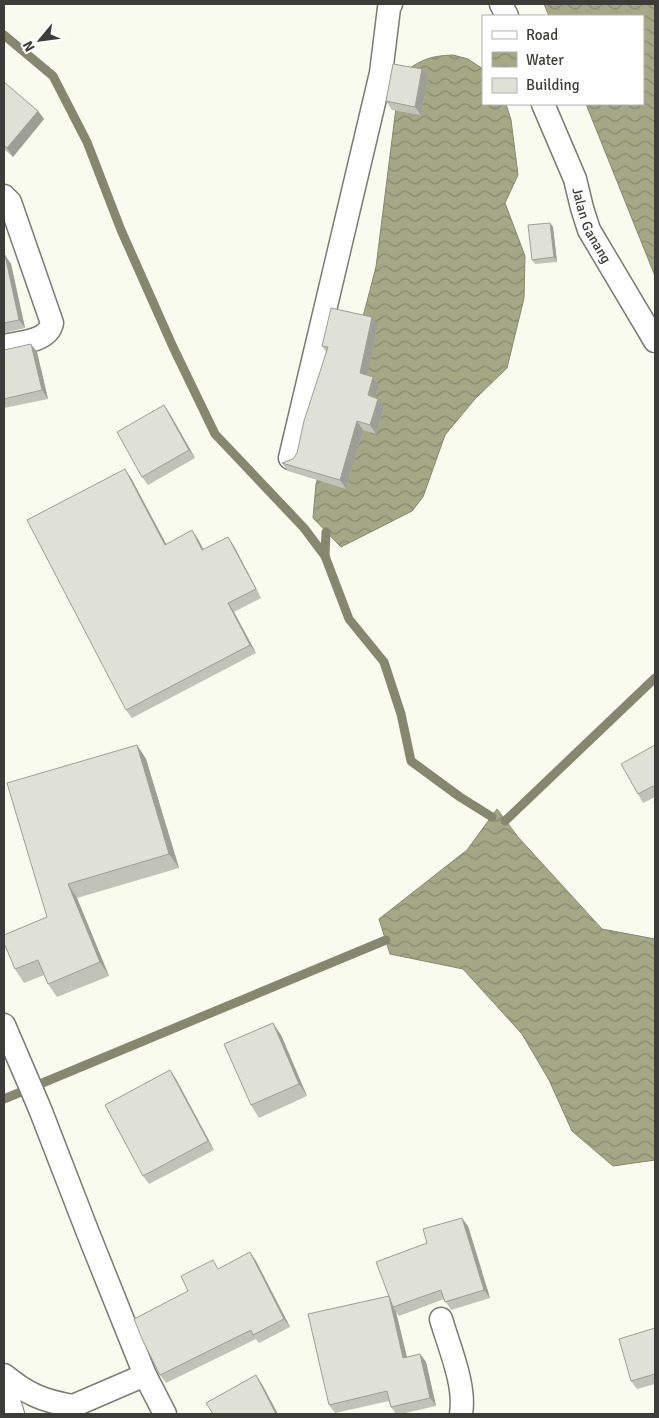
<svg xmlns="http://www.w3.org/2000/svg" width="659" height="1418" font-family="Signika,sans-serif">
  <defs>
    <pattern id="water-waves" width="16" height="10" patternUnits="userSpaceOnUse" patternTransform="scale(1.25)"><rect width="16" height="10" fill="#a4a885"/><path d="M0 5q4-4 8 0t8 0" fill="none" stroke="#878a6e"/></pattern>
  </defs>
  <rect width="100%" height="100%" fill="#f9fbef"/>
  <g fill="url(#water-waves)" stroke="#85886e">
    <polygon points="544,4 655,4 655,276 586,104 643,104 643,16 549,16"/>
    <path d="M453,55L468,59L483,69V104H506L511,120L518,175L505,203L525,256L524,298L507,368L475,399L445,435L423,497L412,511L341,547L313,518L316,484L336,420L376,267L400,76C419,60 429,56 453,55Z"/>
    <polygon points="497,809 518,837 602,929 655,939 655,1160 613,1166 572,1131 549,1080 522,1034 463,969 390,954 379,919 467,850"/>
  </g>
  <g fill="none" stroke-linecap="round" stroke-linejoin="round">
    <g stroke="#85886e" stroke-width="9">
      <polyline points="4,35 53,76 87,142 121,230 173,347 215,434 304,528 325,556"/>
      <polyline points="326,532 325,556 349,619 384,662 401,714 411,761 460,797 492,817"/>
      <polyline points="505,821 655,678"/>
      <polyline points="4,1099 386,940"/>
    </g>
    <defs>
      <g id="minor">
        <polyline points="501,4 507,16"/>
        <path id="s1" d="M543,104L575,179L582,208L589,230L655,341"/>
        <path d="M4,196L10,202L52,323C48,342 20,342 4,346"/>
        <polyline points="290,458 381,73 389,8 391,4"/>
        <polyline points="4,1025 40,1109 88,1233 145,1375"/>
        <path d="M441,1319C449,1347 466,1385 461,1414"/>
        <path d="M4,1375C27,1394 43,1401 73,1406"/>
        <polyline points="63,1414 73,1406 145,1375 165,1414"/>
      </g>
      <polyline id="trunk" points="4,1395 10,1414"/>
    </defs>
    <use href="#minor" stroke="#7a7c72" stroke-width="25"/>
    <use href="#trunk" stroke="#7a7c72" stroke-width="30"/>
    <use href="#minor" stroke="#fff" stroke-width="22"/>
    <use href="#trunk" stroke="#fff" stroke-width="28"/>
  </g>
  <g fill="#c1c2b8">
    <polygon points="428,78 421,115 392,110 386,101"/>
    <polygon points="4,82 38,111 44,119 13,157 4,149"/>
    <polygon points="550,223 553,227 557,262 535,264 532,260"/>
    <polygon points="4,255 11,264 25,328 4,333"/>
    <polygon points="378,325 367,375 373,377 379,386 375,398 384,407 376,434 363,430 346,489 288,471 282,463 293,459 297,453 326,352 322,346"/>
    <polygon points="4,350 37,352 48,399 4,408"/>
    <polygon points="164,405 170,414 195,458 148,485 142,477"/>
    <polygon points="131,478 166,544 198,539 204,550 234,546 261,598 234,612 256,653 132,718 126,710"/>
    <polygon points="137,745 146,759 179,868 77,898 109,976 57,997 48,984 44,975 24,983 15,969 47,917"/>
    <polygon points="655,745 655,797 643,803 638,794"/>
    <polygon points="281,1035 307,1096 259,1118 251,1105"/>
    <polygon points="176,1079 214,1150 149,1184 143,1176"/>
    <polygon points="468,1226 490,1298 451,1310 444,1299 399,1316 396,1312 407,1357 420,1354 426,1362 436,1406 401,1414 396,1414 391,1407 389,1401 335,1413 329,1405 389,1296 427,1243"/>
    <polygon points="250,1252 256,1261 290,1327 259,1343 256,1339 166,1383 160,1375 188,1291 219,1269"/>
    <polygon points="655,1328 655,1384 637,1389 631,1381"/>
  </g>
  <g fill="#9d9e96">
    <polygon points="422,69 428,78 421,115 415,107"/>
    <polygon points="38,111 44,119 13,157 7,148"/>
    <polygon points="550,223 553,227 557,262 554,257"/>
    <polygon points="5,255 11,264 25,328 19,320"/>
    <polygon points="372,317 378,325 366,381 360,373"/>
    <polygon points="31,344 37,352 48,399 42,390"/>
    <polygon points="373,377 379,386 373,404 368,395"/>
    <polygon points="378,399 384,407 376,434 370,425"/>
    <polygon points="164,405 170,414 195,458 189,450"/>
    <polygon points="357,421 363,430 346,489 340,480"/>
    <polygon points="125,469 131,478 171,553 165,545"/>
    <polygon points="192,530 198,539 208,559 202,550"/>
    <polygon points="228,537 234,546 261,598 256,589"/>
    <polygon points="228,603 234,612 256,653 250,645"/>
    <polygon points="137,745 146,759 179,868 169,854"/>
    <polygon points="68,884 77,898 109,976 100,962"/>
    <polygon points="273,1023 281,1035 307,1096 299,1084"/>
    <polygon points="170,1070 176,1079 214,1150 208,1141"/>
    <polygon points="462,1218 468,1226 490,1298 484,1290"/>
    <polygon points="250,1252 256,1261 290,1327 284,1319"/>
    <polygon points="389,1296 393,1307 396,1312 409,1366 403,1358"/>
    <polygon points="420,1354 426,1362 436,1406 430,1398"/>
    <polygon points="256,1375 262,1384 278,1414 276,1414"/>
  </g>
  <g fill="#e0e1d6" stroke="#9d9e96">
    <polygon points="393,64 422,69 415,107 386,101"/>
    <polygon points="4,82 38,111 7,148 4,145"/>
    <polygon points="550,223 554,257 532,260 528,225"/>
    <polygon points="4,255 5,255 19,320 4,323"/>
    <polygon points="331,308 372,317 360,373 373,377 368,395 378,399 370,425 357,421 340,480 282,463 293,459 297,453 304,421 328,347 322,346"/>
    <polygon points="31,344 42,390 4,399 4,350"/>
    <polygon points="164,405 189,450 142,477 117,432"/>
    <polygon points="125,469 165,545 192,530 202,550 228,537 256,589 228,603 250,645 126,710 27,520"/>
    <polygon points="137,745 169,854 68,884 100,962 48,984 38,960 15,969 4,943 4,935 47,917 7,783"/>
    <polygon points="655,745 655,789 653,786 638,794 621,764"/>
    <polygon points="273,1023 299,1084 251,1105 224,1044"/>
    <polygon points="170,1070 208,1141 143,1176 105,1105"/>
    <polygon points="462,1218 484,1290 445,1302 441,1290 393,1307 376,1262 427,1243 423,1229"/>
    <polygon points="250,1252 284,1319 253,1335 251,1330 160,1375 143,1341 134,1319 188,1291 181,1276 213,1260 218,1269"/>
    <polygon points="389,1296 403,1358 420,1354 430,1398 391,1407 387,1391 329,1405 308,1314"/>
    <polygon points="655,1328 655,1374 631,1381 619,1339"/>
    <polygon points="256,1375 276,1414 213,1414 206,1403"/>
  </g>
  <g text-anchor="middle" stroke-width="5" stroke-linejoin="round" paint-order="stroke">
    <g font-size="14" fill="#3c3c38" stroke="#fff">
      <text dy="5" stroke="none"><textPath href="#s1" startOffset="131">Jalan Ganang</textPath></text>
    </g>
  </g>
  <rect width="659" height="1418" fill="none" stroke="#3c3c38" stroke-width="10"/>
  <rect x="482" y="15" width="162" height="90" fill="#ffffff" stroke="#b1b1af"/>
  <rect x="492" y="31" width="25" height="8" fill="#ffffff" stroke="#b1b1af"/>
  <text x="526" y="40" font-size="15" fill="#3c3c38">Road</text>
  <rect x="492" y="52" width="25" height="15" fill="url(#water-waves)" stroke="#b1b1af"/>
  <text x="526" y="65" font-size="15" fill="#3c3c38">Water</text>
  <rect x="492" y="78" width="25" height="15" fill="#e0e1d6" stroke="#b1b1af"/>
  <text x="526" y="90" font-size="15" fill="#3c3c38">Building</text>
  <g transform="translate(40 40) rotate(241)" stroke="#ffffff" stroke-width="4" paint-order="stroke">
  <path d="M0-4L9 19L0 12L-9 19Z" fill="#3c3c38"/>
  <text y="-8" font-size="14" font-weight="bold" text-anchor="middle" fill="#3c3c38">N</text>
  </g>
</svg>
